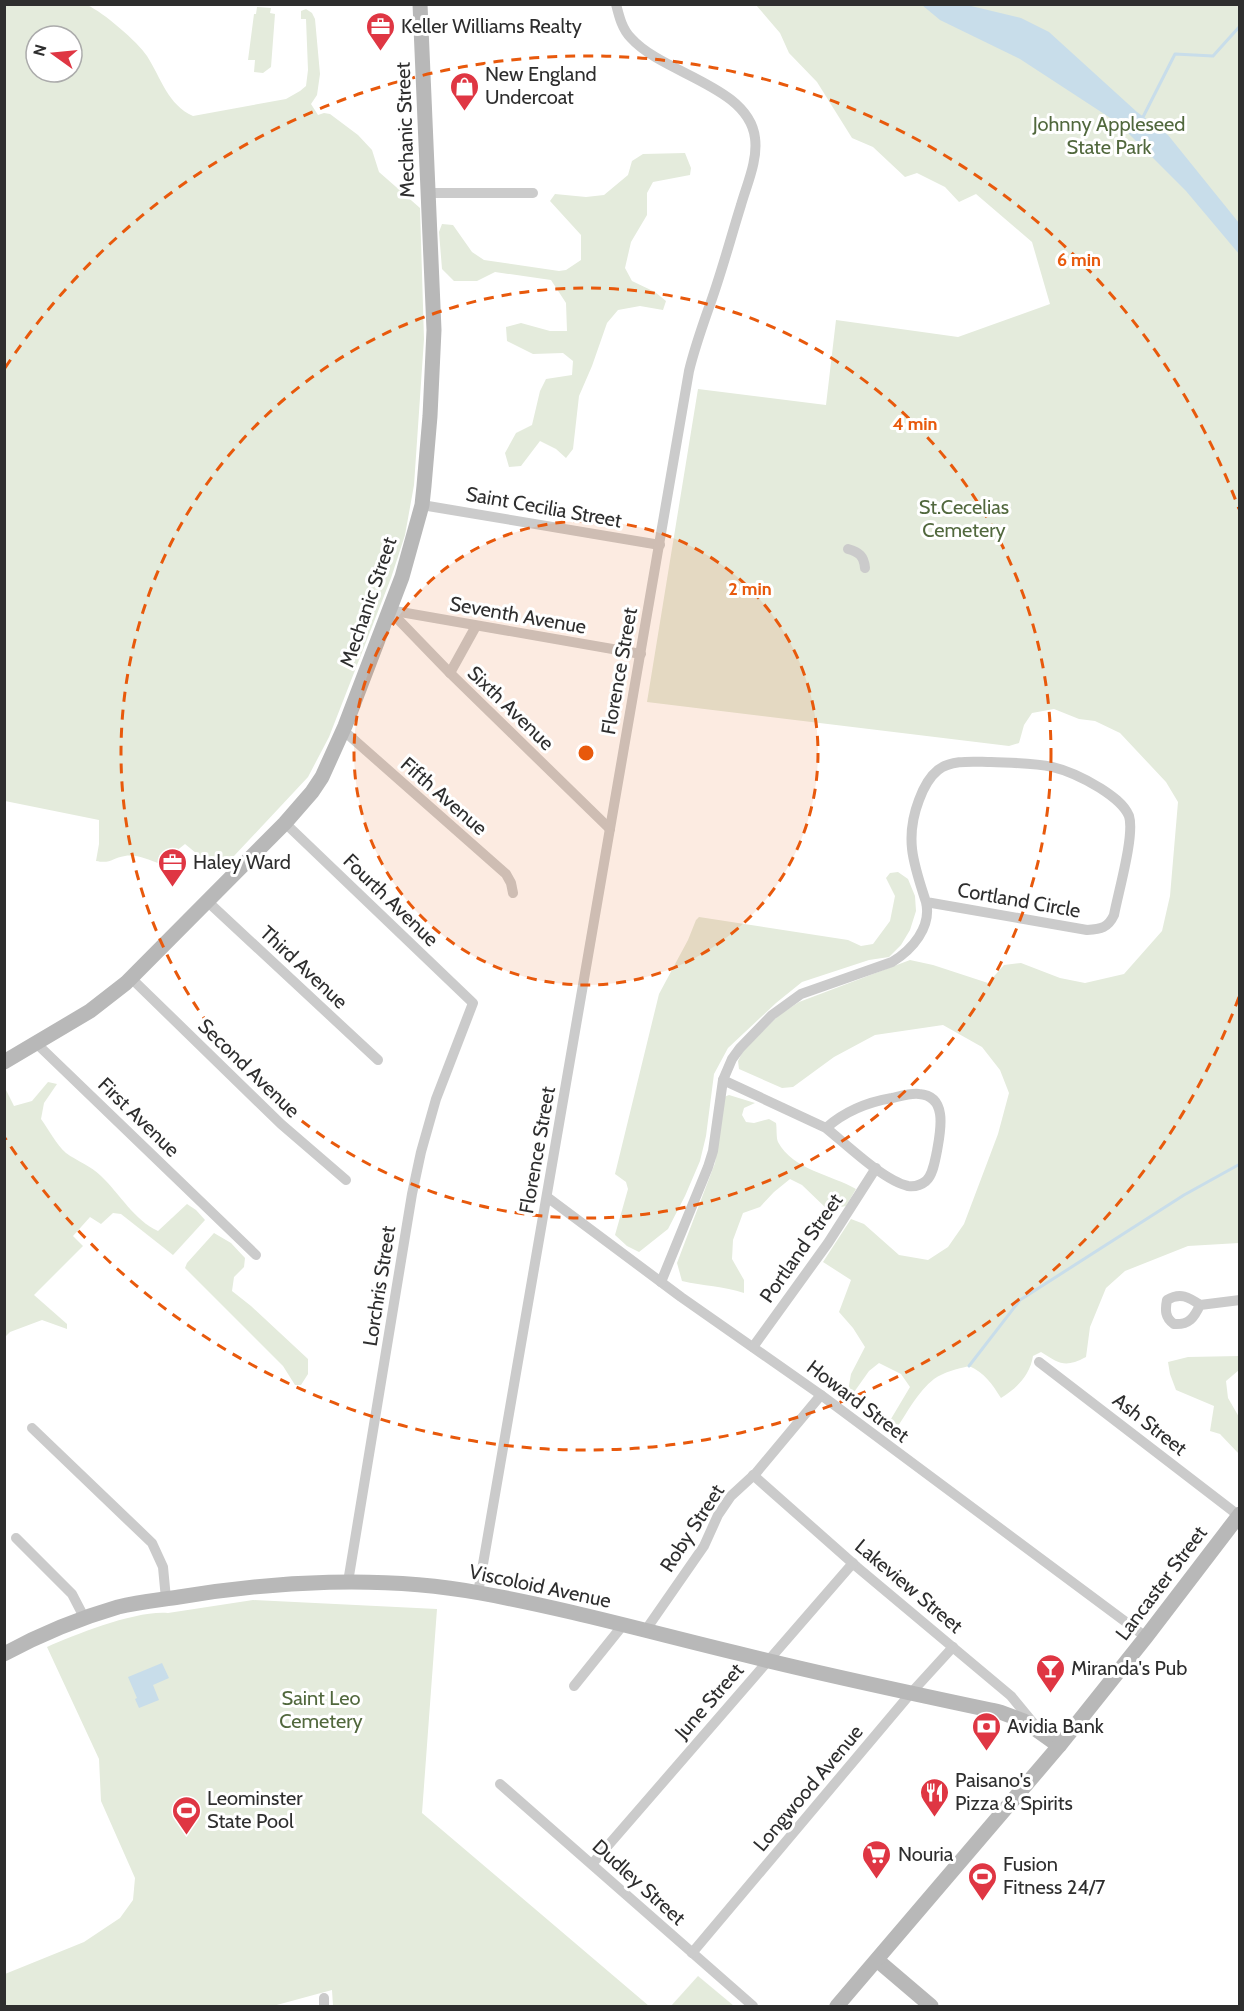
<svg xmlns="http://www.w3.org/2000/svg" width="1244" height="2011" font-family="Cabin,sans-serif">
  <rect width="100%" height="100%" fill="#fff"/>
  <g fill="#e4ebdc" fill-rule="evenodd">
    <path d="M4,5C20,4 77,1 87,5C103,12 138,42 147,56C161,78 168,105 193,116L286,99L300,91L306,86L308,70L306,19H301V11L306,9L312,13L315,19L320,74L317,95L311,104L318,115L324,113L330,114L358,135L372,150L379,172L420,208L424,339L414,485L405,535L391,578L329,737L308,777L219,872L185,844L160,864C150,860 136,854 125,856C112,858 111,864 96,861L99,844V820L5,801ZM36,36H72V72H36Z"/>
    <path d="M756,5H1239V1243L1188,1246L1125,1271L1106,1288L1090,1327L1086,1357C1065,1368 1060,1364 1041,1352L1033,1356C1030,1375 1017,1388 1001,1398C992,1384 985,1373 969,1366C957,1369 944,1372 934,1379C918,1391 907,1413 896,1429H885L910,1387L901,1374L879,1363L869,1371L852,1395L848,1391L851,1374L865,1347L853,1328L839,1312L851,1280L823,1262L851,1219L864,1224L899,1255L928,1260L948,1247L964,1224L998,1134L1009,1093L1000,1070L982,1047L943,1025L875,1035L834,1057L793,1087L782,1088L739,1069L738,1061L743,1051L779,1015L799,1002L910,960L933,965L988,983L1004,965L1021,963L1060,978L1085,983L1124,974L1162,931L1170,896L1178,802L1166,782L1120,733L1095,721L1079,719L1054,709L1032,713L1024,725L1019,743L1009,746L647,702L698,389L826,405L836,320L958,337L1050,304L1032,242L976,194L959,202L945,187L917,173L905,177L873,147L852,138L817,82L789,53L780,33Z"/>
    <polygon points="257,7 271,8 270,13 275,14 271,67 263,73 254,72 255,60 248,60 254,14 256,14"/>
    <polygon points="685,153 691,168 690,175 653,182 647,193 647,215 631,242 625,268 632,281 655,292 666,301 663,310 640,306 618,310 607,323 592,366 579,396 573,449 566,458 556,449 540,441 521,466 509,467 505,453 516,433 532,425 540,391 546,379 572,375 573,361 563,353 533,354 507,341 506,327 521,323 550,331 567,331 566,303 551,280 495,272 477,281 454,281 442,269 439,232 442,224 453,225 472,252 484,260 559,271 566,270 581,260 581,235 550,201 555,194 586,197 604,195 628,175 632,161 643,154"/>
    <polygon points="898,872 908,879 915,896 916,911 910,930 901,945 889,957 869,960 802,982 776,1003 728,1048 714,1074 706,1136 700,1161 685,1196 668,1229 639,1252 627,1246 615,1235 628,1189 626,1182 615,1174 659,994 688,940 696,920 699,917 848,940 861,946 873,944 890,921 895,896 886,878 890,873"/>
    <path d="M48,1082L57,1084L44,1103L41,1119C49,1130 56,1144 66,1153C77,1161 91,1166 101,1176C120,1194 134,1220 158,1231L187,1204L196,1210L205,1220L173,1255L121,1214L113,1213L101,1224L90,1217L73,1236L83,1246L34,1295L67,1324V1329L42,1320L10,1332L5,1337V1088L14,1106L32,1101Z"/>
    <path d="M729,1095L755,1103L744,1108L742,1115L746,1122L754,1123L769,1119L776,1123C777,1128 776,1137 778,1142C793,1170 832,1175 856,1189L846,1206L828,1210L802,1185L790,1179L774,1192L760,1207L743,1213L733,1240L732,1259L744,1280V1293C724,1286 703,1286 682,1281L677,1263L715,1163L724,1097Z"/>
    <polygon points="214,1233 231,1243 245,1258 244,1267 234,1277 232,1291 251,1306 308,1359 308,1374 301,1385 295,1385 283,1366 185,1268 187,1263"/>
    <polygon points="1239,1356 1239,1370 1226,1381 1228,1398 1239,1417 1239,1454 1220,1434 1210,1431 1214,1406 1176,1390 1170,1374 1168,1362 1188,1357"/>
    <path d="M253,1600L437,1609L422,1813L649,2006H333L332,1990L273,2006H5V1974L84,1942L120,1918L133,1900L135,1878L101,1801L99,1759L47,1647C76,1634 137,1610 168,1613Z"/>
    <polygon points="698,1976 734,2006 671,2006"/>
  </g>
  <g fill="#c8ddea">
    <polygon points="922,5 967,5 1021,18 1049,32 1137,112 1168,135 1239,223 1239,254 1186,191 1118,123 1020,59 940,20"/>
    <polygon points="162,1663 169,1678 153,1685 159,1700 139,1708 135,1699 137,1698 128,1677"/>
  </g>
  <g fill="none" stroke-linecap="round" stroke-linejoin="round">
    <g stroke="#c8ddea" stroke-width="3">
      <polyline points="1142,119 1175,54 1213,56 1240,26"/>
      <polyline points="969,1366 1020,1300 1184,1195 1240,1164"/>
    </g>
    <g stroke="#cbcbcb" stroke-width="10">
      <polyline points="428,193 533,193"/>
      <polyline points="422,505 660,545"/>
      <path d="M848,549C859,552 864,556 865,568"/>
      <polyline points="389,610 450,673 610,829"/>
      <polyline points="389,610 641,654"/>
      <polyline points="450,673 476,626"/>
      <polyline points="344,731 506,874 511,883 513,893"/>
      <polyline points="285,823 473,1003 436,1099 421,1152 412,1194 348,1582"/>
      <polyline points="207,901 378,1060"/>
      <polyline points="131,978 281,1124 346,1180"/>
      <polyline points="37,1044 256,1255"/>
      <path d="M723,1080L826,1128C844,1112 868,1102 892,1098C901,1096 911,1093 919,1094C949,1096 940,1133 937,1151C935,1160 933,1175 926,1181C921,1185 915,1187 908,1186C884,1181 846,1144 826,1128"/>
      <polyline points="547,1197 681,1297 821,1395 1146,1637"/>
      <path d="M661,1282L708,1167L713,1151L723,1080L732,1059L740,1048L772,1015L801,994L892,962C912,950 932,927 926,902L1087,930C1101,929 1108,928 1114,915C1118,893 1135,835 1129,816C1124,804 1111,795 1100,788C1057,762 1039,764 991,762C975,762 952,759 938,770C928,778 923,789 919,800C904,839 914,865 926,902"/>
      <path d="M1200,1305C1194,1318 1189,1325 1174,1324C1165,1318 1165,1310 1167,1300C1180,1292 1189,1297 1200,1305L1240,1300"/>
      <polyline points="753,1347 828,1243 876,1168"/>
      <polyline points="1039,1362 1238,1515"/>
      <polyline points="32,1428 152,1543 163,1567 166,1599"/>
      <polyline points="753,1475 857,1567 1011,1696 1034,1724"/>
      <polyline points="16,1538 72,1594 85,1619"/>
      <path d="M478,1593L689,371C694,350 701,330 708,310C721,275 730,240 741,205C747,184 758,160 755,138C749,86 663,74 631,38C622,29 619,16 616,4"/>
      <polyline points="645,1631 704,1546 718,1515 731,1496 756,1473 821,1395"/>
      <polyline points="574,1686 623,1625"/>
      <polyline points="500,1784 753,2006"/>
      <polyline points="592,1864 853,1563"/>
      <polyline points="692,1953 911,1693 953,1647"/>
      <polyline points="324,1998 324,2006"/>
    </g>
    <g stroke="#b8b8b8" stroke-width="15">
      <polyline points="4,1062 90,1011 126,983 285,823 312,792 322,777 345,726 402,577 422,505 424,486 430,416 434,330 420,4"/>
      <path d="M4,1654C39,1635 80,1618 118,1607C138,1602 159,1600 179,1597C274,1581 384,1575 480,1593C569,1609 657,1634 745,1655C829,1676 915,1694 1000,1712L1024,1721L1059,1746"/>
      <polyline points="877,1960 931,2006"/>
      <polyline points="837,2006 1059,1746 1146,1637 1240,1514"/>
    </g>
  </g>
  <circle cx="586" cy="753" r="232" fill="#e8590c" fill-opacity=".12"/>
  <g fill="none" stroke="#e8590c" stroke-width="3" stroke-dasharray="10 8">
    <circle cx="586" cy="753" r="232"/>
    <circle cx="586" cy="753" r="465"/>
    <path d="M1239 997A697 697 0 0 1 5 1138M5 368A697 697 0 0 1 1239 509"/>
  </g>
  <defs>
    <symbol id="office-pin" viewBox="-11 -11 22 30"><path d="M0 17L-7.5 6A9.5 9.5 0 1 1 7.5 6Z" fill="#df3643" stroke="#fff"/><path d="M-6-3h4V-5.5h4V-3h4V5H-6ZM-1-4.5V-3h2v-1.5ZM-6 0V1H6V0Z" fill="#fff"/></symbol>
    <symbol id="shop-pin" viewBox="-11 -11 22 30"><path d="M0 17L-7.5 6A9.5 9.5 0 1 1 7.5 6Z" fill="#df3643" stroke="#fff"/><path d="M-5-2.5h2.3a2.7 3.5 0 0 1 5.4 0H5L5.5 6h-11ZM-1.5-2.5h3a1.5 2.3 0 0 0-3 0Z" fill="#fff"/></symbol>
    <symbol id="bar-pin" viewBox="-11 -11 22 30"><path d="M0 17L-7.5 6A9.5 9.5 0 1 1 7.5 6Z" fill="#df3643" stroke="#fff"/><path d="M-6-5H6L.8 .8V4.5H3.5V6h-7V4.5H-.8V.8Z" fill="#fff"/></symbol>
    <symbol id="bank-pin" viewBox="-11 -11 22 30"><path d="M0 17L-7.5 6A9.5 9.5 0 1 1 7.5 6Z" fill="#df3643" stroke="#fff"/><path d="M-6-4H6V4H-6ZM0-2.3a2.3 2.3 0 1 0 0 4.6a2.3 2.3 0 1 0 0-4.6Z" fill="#fff"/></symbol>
    <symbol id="restaurant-pin" viewBox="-11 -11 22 30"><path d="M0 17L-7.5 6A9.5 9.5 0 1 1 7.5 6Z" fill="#df3643" stroke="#fff"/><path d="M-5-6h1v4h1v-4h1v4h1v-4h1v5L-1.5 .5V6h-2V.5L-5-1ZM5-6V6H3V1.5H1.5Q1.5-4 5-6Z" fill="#fff"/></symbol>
    <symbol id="stadium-pin" viewBox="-11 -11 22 30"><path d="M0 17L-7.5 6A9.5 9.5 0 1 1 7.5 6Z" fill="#df3643" stroke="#fff"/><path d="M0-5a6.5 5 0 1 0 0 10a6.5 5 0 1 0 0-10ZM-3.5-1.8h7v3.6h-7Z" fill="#fff"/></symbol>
    <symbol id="supermarket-pin" viewBox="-11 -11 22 30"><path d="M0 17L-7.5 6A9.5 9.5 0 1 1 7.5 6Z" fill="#df3643" stroke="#fff"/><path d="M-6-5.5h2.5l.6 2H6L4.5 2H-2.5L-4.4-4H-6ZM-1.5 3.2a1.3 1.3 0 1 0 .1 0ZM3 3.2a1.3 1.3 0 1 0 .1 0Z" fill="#fff"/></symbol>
  </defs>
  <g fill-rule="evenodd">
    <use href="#office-pin" x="364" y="10" width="33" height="45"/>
    <use href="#shop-pin" x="448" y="70" width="33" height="45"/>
    <use href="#office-pin" x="156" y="846" width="33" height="45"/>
    <use href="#bar-pin" x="1034" y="1652" width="33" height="45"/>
    <use href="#bank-pin" x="970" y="1710" width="33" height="45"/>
    <use href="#restaurant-pin" x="918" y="1776" width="33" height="45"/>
    <use href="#stadium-pin" x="170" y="1794" width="33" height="45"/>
    <use href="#supermarket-pin" x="860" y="1838" width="33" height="45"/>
    <use href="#stadium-pin" x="966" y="1860" width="33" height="45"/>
  </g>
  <g text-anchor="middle" stroke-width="6" stroke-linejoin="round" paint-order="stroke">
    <g font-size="20" fill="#2e2e2e" stroke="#fff" text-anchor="start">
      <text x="401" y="33">Keller Williams Realty</text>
      <text x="485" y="81">New England<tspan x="485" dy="23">Undercoat</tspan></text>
      <text x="193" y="869">Haley Ward</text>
      <text x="1071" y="1675">Miranda's Pub</text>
      <text x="1007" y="1733">Avidia Bank</text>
      <text x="955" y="1787">Paisano's<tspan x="955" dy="23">Pizza &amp; Spirits</tspan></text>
      <text x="207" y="1805">Leominster<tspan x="207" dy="23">State Pool</tspan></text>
      <text x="898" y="1861">Nouria</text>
      <text x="1003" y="1871">Fusion<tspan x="1003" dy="23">Fitness 24/7</tspan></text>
    </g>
    <g font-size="20" fill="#51683d" stroke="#fff">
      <text x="1109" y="131">Johnny Appleseed<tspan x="1109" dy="23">State Park</tspan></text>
      <text x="964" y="514">St.Cecelias<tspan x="964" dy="23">Cemetery</tspan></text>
      <text x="321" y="1705">Saint Leo<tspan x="321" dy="23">Cemetery</tspan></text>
    </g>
    <g font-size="20" fill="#2e2e2e" stroke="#fff">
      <text transform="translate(405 130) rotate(-92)" y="7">Mechanic Street</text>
      <text transform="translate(544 507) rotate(10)" y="7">Saint Cecilia Street</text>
      <text transform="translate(368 602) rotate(-71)" y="7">Mechanic Street</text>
      <text transform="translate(518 615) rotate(10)" y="7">Seventh Avenue</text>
      <text transform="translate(619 671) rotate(-80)" y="7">Florence Street</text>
      <text transform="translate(511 708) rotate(44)" y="7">Sixth Avenue</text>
      <text transform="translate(444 796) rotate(41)" y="7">Fifth Avenue</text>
      <text transform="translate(391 900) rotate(44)" y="7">Fourth Avenue</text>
      <text transform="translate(1019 900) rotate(10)" y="7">Cortland Circle</text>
      <text transform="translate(304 967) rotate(43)" y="7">Third Avenue</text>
      <text transform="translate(249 1068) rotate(44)" y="7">Second Avenue</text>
      <text transform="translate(139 1117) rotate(44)" y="7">First Avenue</text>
      <text transform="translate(537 1150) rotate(-80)" y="7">Florence Street</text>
      <text transform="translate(801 1248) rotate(-55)" y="7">Portland Street</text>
      <text transform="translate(379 1286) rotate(-81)" y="7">Lorchris Street</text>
      <text transform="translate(858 1401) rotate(37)" y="7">Howard Street</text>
      <text transform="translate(1150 1424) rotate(38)" y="7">Ash Street</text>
      <text transform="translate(692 1528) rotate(-57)" y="7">Roby Street</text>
      <text transform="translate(1161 1583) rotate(-53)" y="7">Lancaster Street</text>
      <text transform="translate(540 1586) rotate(12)" y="7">Viscoloid Avenue</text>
      <text transform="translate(909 1586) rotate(40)" y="7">Lakeview Street</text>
      <text transform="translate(709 1701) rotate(-49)" y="7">June Street</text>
      <text transform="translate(808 1788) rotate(-50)" y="7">Longwood Avenue</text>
      <text transform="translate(639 1882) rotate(42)" y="7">Dudley Street</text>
    </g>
  </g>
  <circle cx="586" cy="753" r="9" fill="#e8590c" stroke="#fff" stroke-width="3"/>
  <g font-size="18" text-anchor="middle" font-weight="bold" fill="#e8590c" stroke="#fff" stroke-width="6" stroke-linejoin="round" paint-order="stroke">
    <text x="1079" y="266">6 min</text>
    <text x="915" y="430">4 min</text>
    <text x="750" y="595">2 min</text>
  </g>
  <rect width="1244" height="2011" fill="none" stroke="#2e2e2e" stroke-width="12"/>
  <g transform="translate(54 54) rotate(285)"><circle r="28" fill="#ffffff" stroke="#ababab" stroke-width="1.5"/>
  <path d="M0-4.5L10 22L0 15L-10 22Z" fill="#df3643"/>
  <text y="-9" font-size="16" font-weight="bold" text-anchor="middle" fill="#2e2e2e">N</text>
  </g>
</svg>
